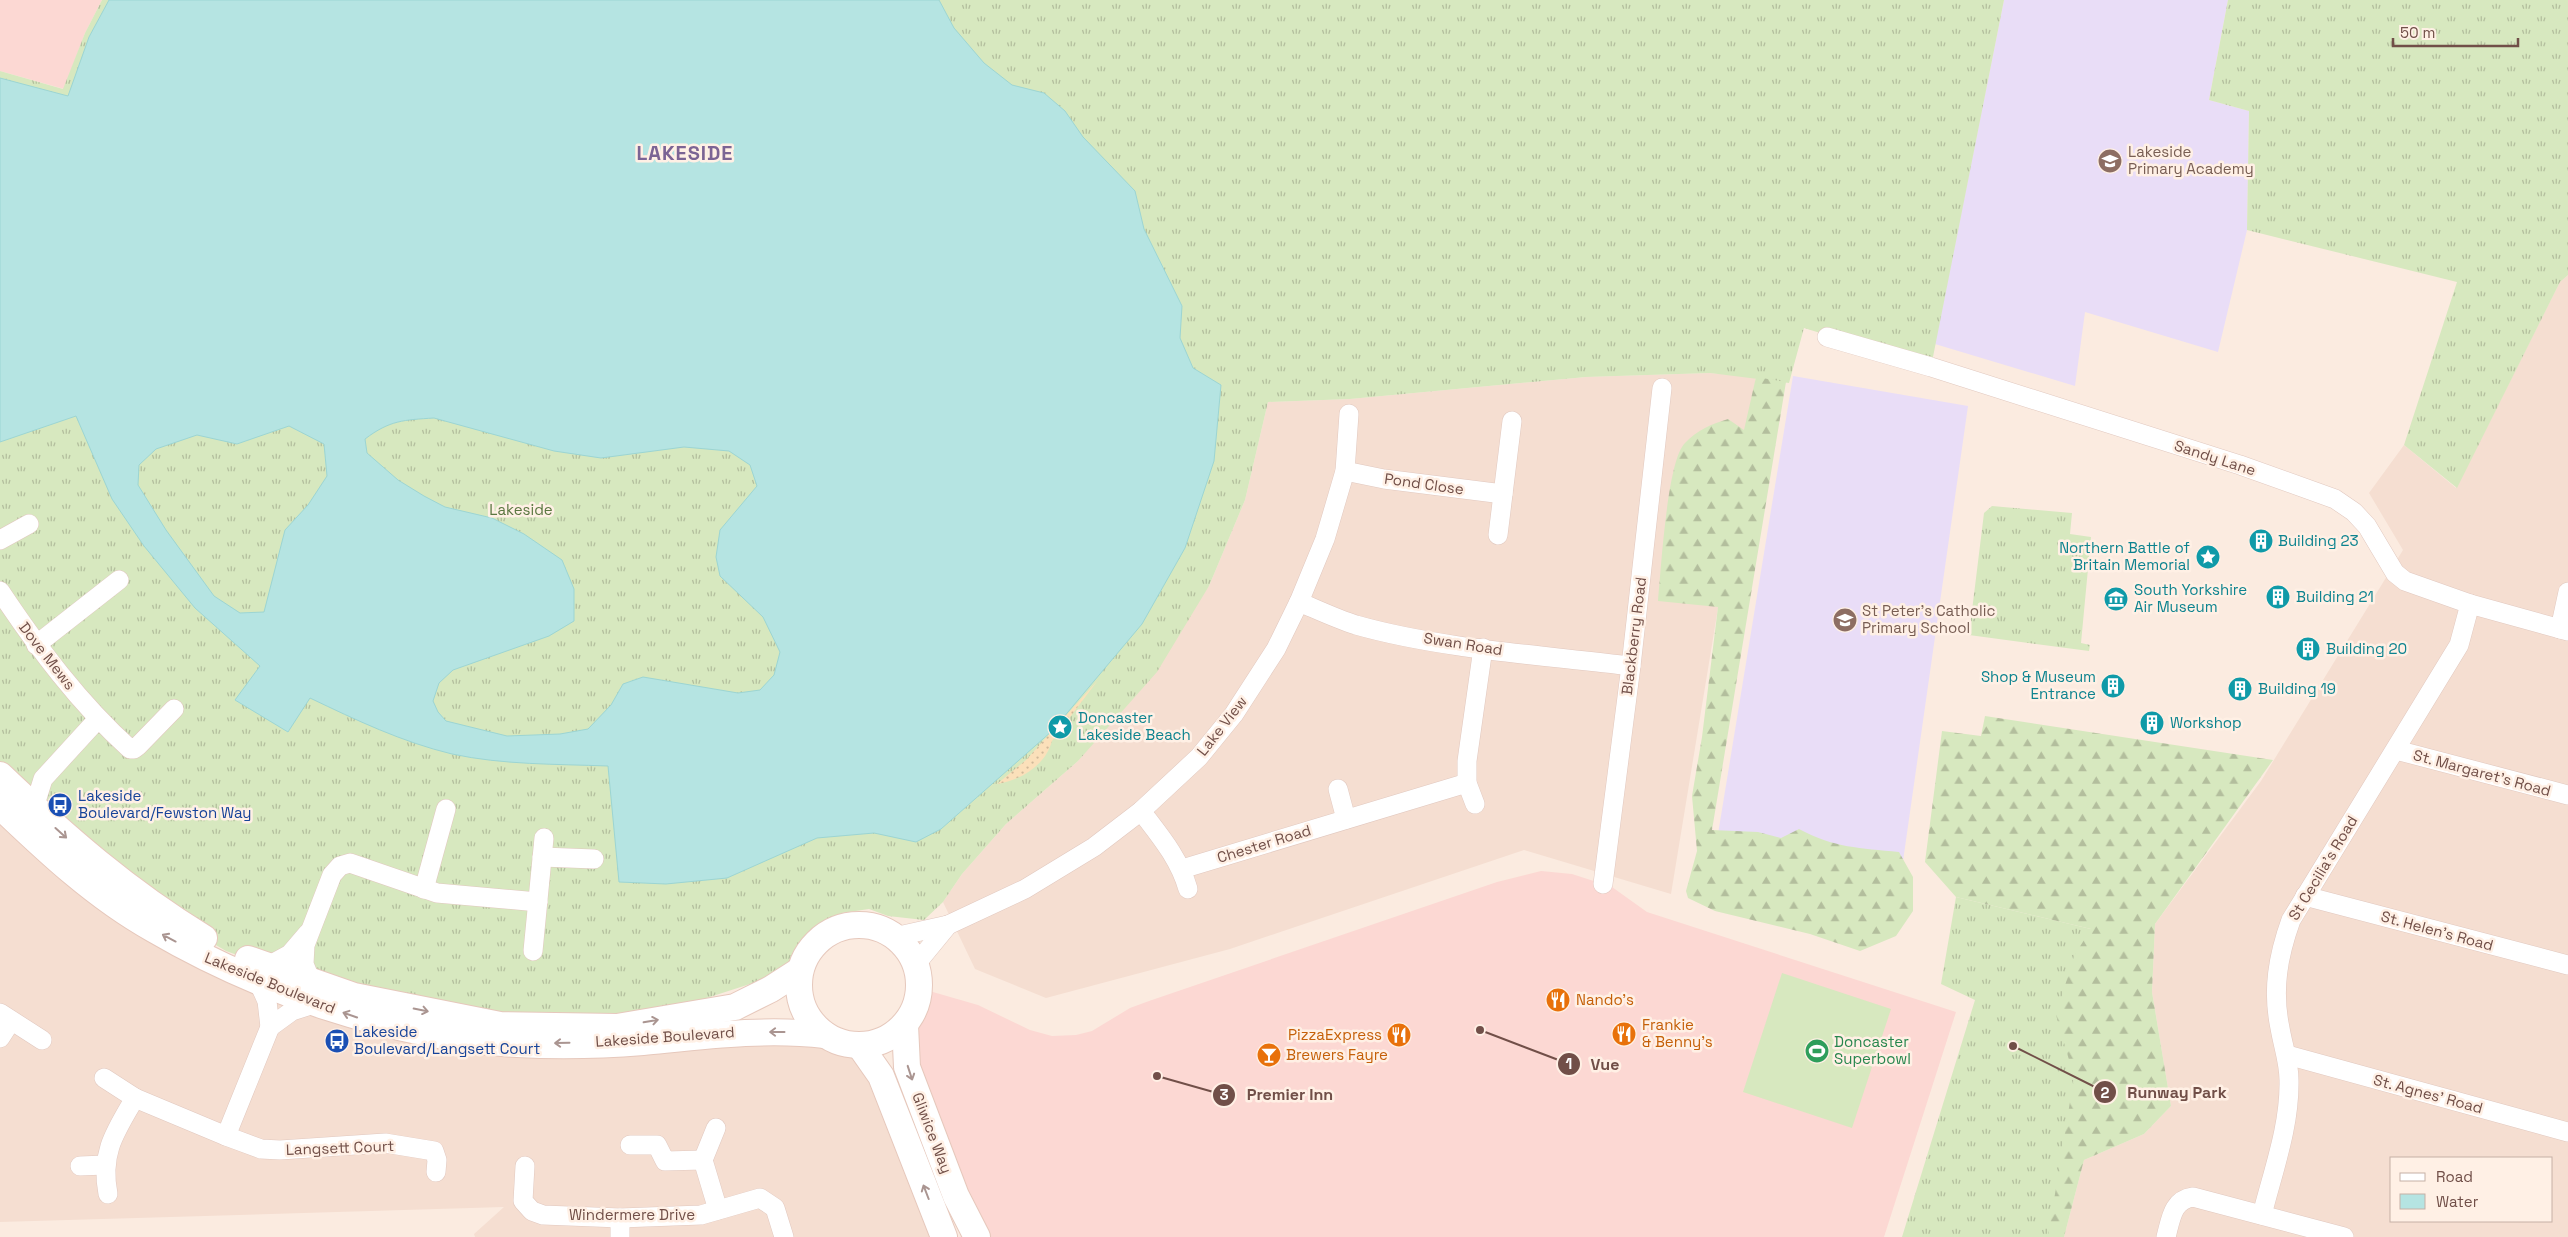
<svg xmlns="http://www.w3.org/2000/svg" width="2568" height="1237" font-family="'Space Grotesk',sans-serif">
  <defs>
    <pattern id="grass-tufts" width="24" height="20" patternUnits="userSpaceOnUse" patternTransform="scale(1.25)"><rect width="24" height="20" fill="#d7e8bf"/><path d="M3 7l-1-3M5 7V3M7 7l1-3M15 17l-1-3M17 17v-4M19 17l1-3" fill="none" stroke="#b3be9d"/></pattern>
    <pattern id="forest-firs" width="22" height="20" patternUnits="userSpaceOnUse" patternTransform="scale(1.25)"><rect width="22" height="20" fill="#d7e8bf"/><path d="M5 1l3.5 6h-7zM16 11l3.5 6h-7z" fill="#b3be9d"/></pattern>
    <pattern id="sand-dots" width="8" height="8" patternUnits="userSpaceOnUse" patternTransform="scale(1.25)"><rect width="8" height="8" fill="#fbe0ba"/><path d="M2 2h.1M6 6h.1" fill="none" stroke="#d0b899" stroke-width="1.8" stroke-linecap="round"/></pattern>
  </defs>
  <rect width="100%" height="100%" fill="#fbebe0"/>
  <g fill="#f5ded1" fill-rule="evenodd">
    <path d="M2568,275V1237H2064L2084,1160L2144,1134L2171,1106L2152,992L2155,924L2261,781L2403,550L2369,493L2404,445L2456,488L2560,282ZM2392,1158H2552V1221H2392Z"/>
    <polygon points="1710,373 1756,377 1671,894 1524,850 1230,949 1046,998 975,969 943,902 962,874 1006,824 1078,761 1209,586 1245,500 1268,402 1350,399 1586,377"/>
    <polygon points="0,806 39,843 280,990 817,1030 839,1043 860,1046 945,1237 475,1237 474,1234 504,1207 0,1222"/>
  </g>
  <g fill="#fcd8d3">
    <polygon points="0,0 102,0 85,33 64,89 0,71"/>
    <polygon points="1541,871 1572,874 1603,884 1612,887 1647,912 1956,1012 1884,1237 977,1237 905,1025 919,988 978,1005 1030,1030 1052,1036 1076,1035 1092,1031 1130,1008 1149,1001 1497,882"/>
  </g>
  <g fill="#e9ddf7">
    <polygon points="2004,0 2228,0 2209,100 2249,111 2247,230 2218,352 2085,312 2075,386 1935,344"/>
    <polygon points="1793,376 1968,406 1903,861 1718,834"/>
  </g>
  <g fill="url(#grass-tufts)">
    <polygon points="102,0 2004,0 1931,367 1804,328 1789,383 1710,373 1586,377 1350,399 1268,402 1245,500 1209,586 1157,672 1078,761 1006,824 962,874 943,902 924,920 888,916 869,909 842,913 817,928 784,973 617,1027 500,1025 293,975 226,951 164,914 0,775 0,71 63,89 85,33"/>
    <polygon points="2228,0 2568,0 2568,275 2560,282 2457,488 2404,445 2457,282 2247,230 2249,111 2209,100"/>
    <polygon points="1992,506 2072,513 2070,534 2091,537 2081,643 2090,645 2089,651 1969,635 1984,513"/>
    <polygon points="1956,897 2091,929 2074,1077 2064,1237 1902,1237 1975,1000 1941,984"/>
  </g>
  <g fill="url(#forest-firs)">
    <path d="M1756,377L1786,382L1712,830L1758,832L1781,838L1799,829C1834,848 1860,848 1899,852L1913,877V911L1896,936L1860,951L1810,934L1715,911L1688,898L1686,891L1697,851L1692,796L1702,737L1718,607L1658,601C1661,571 1667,460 1685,443C1697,430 1712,424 1728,419L1744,430Z"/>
    <polygon points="1985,716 2273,760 2155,924 2152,992 2171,1106 2144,1134 2084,1160 2064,1237 2048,1237 2074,1077 2056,1015 2074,956 2091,929 1956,897 1925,862 1942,731 1981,736"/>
  </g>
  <path fill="url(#sand-dots)" d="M1098,680L1052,741C1045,766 1021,780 997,784L1026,760Z"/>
  <polygon fill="#d7e8bf" points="1782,973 1891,1009 1852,1128 1743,1092"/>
  <path fill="#b5e4e2" stroke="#9cd5d3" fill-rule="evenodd" d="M109,0H939L954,28L984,63L1012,85L1044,93L1065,111L1083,137L1135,191L1144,229L1182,306L1180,338L1193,368L1221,385L1214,461L1185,548L1142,624L1052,731L941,829L916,842L874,833L817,838L727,878L666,884L619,882L608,766C556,764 503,765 452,754C402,742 356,720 310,698L288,732L235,700L260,666L195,608L144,546L112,499L76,416L0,442V78L68,96L89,37ZM434,418L554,451L601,458L684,447L729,451L750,465L757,486L720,530L716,557L720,576L763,617L780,652L774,675L760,690L738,693L643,677L623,684L611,705L588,729L560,734L507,736L446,721L438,712L433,701L439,683L453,670L549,636L574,621V589L562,560L524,534L492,518L445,507L424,496L398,480L367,453L365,439C390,420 404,420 434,418ZM289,426L324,444L327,476L308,505L285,530L264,612L240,613L214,596L166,530L138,485L139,465L156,449L197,435L237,444Z"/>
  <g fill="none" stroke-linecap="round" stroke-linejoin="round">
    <defs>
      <g id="street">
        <polyline points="1827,337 1931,367 2240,465 2335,499 2354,512 2367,526 2395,573 2405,581 2470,604 2568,631"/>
        <polyline points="1345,471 1384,479 1503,494"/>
        <polyline points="1498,535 1512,421"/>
        <polyline points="0,540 29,524"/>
        <path d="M0,591C38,648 79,703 130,749H134L138,746L174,709"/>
        <path d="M1299,602C1318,610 1337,619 1356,625C1441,649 1542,655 1631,666"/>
        <polyline points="2560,629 2568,592"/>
        <polyline points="36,645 119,580"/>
        <polyline points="2396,750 2568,795"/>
        <polyline points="1338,789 1346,819"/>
        <polyline points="1475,804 1467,783 1467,761 1483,648"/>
        <polyline points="34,808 43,779 97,720"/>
        <path d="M1141,811C1160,836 1179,858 1188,889"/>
        <polyline points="542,857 594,859"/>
        <polyline points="1182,869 1467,783"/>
        <polyline points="1603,884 1631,666 1662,388"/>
        <polyline points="424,889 446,809"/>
        <polyline points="2305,896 2568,965"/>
        <polyline points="894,937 948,925 1025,889 1094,847 1141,811 1199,757 1234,714 1276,649 1299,602 1325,539 1345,471 1349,414"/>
        <polyline points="533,951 544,838"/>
        <polyline points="916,964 948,925"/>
        <polyline points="268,966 290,954 308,933"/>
        <polyline points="258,981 267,1001 270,1027 292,1011 317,1003"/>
        <polyline points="311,981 304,964 305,945 332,875 340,866 350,863 437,893 538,902"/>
        <polyline points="0,1013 42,1040"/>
        <polyline points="0,1038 11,1021"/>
        <polyline points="2287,1055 2568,1132"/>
        <polyline points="104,1078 135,1098 226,1136 270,1027"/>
        <polyline points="226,1136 261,1149 280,1150 385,1143 434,1151 437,1160 436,1172"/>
        <polyline points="630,1145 657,1145 665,1161 703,1160 718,1210"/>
        <polyline points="703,1160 716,1128"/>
        <polyline points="80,1166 105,1165"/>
        <polyline points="525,1166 523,1201 532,1211 543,1215 620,1218 701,1215 760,1198 775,1208 784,1237"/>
        <path d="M108,1194C100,1153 115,1132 135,1098"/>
        <path d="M2262,1215C2273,1171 2290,1126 2289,1080C2289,1062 2283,1046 2280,1028C2272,990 2278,956 2291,920L2459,645L2470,604"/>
        <polyline points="620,1218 620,1237"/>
        <path d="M2166,1237C2171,1219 2172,1200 2193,1197L2344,1237"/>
      </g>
      <g id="secondary">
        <path d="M0,775C64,836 128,892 204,938"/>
        <path d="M0,806C47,851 96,897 153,929C259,991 394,1038 517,1044C555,1046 605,1045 643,1042C704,1036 764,1028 825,1035"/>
        <circle cx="859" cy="985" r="60"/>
        <polyline points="248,959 354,996 500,1025 617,1027 735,1007 771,989 799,971"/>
        <polyline points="905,1025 907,1067 956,1196 977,1237"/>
        <polyline points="860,1046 881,1076 944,1237"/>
      </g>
    </defs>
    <use href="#street" stroke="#e1c8bf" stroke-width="20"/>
    <use href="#secondary" stroke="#e6c8bc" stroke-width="28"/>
    <use href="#street" stroke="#fff" stroke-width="19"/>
    <use href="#secondary" stroke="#fff" stroke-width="26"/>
  </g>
  <defs><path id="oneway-shaft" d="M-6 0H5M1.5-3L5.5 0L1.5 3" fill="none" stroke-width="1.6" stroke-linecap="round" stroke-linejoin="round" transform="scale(1.25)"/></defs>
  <g stroke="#aa9591">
    <use href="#oneway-shaft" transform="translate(61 833) rotate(42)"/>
    <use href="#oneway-shaft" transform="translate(169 938) rotate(-152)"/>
    <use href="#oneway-shaft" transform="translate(421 1010) rotate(11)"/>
    <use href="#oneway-shaft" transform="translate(350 1015) rotate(-161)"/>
    <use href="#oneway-shaft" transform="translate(651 1021) rotate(-10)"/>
    <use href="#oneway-shaft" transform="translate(777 1032) rotate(180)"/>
    <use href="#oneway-shaft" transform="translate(562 1043) rotate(179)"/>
    <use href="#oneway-shaft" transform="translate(910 1073) rotate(72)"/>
    <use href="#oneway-shaft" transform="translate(926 1192) rotate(-111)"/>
  </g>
  <defs>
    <symbol id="school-disc" viewBox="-11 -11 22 22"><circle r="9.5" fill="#8d6e63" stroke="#fff0e5"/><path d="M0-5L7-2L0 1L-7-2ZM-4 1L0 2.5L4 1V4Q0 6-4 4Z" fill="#fff"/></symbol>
    <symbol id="building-disc" viewBox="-11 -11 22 22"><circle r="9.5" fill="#0f9aa8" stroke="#fff0e5"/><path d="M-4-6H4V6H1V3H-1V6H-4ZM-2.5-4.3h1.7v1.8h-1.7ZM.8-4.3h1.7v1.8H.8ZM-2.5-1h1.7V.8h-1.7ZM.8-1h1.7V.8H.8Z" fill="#fff"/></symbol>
    <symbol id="sight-disc" viewBox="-11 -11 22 22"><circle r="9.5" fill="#0f9aa8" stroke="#fff0e5"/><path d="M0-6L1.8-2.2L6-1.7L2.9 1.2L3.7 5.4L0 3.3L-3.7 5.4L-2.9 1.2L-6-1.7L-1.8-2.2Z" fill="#fff"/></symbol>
    <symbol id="museum-disc" viewBox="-11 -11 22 22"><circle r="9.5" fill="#0f9aa8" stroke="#fff0e5"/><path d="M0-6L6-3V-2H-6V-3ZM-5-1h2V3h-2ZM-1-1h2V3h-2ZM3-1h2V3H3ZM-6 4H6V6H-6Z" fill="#fff"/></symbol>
    <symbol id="bus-disc" viewBox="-11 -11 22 22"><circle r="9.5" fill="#1a4fb4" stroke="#fff0e5"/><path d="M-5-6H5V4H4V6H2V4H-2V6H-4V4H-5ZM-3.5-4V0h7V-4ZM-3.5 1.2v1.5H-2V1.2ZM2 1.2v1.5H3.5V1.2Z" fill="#fff"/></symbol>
    <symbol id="restaurant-disc" viewBox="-11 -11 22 22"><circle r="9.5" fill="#e8710a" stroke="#fff0e5"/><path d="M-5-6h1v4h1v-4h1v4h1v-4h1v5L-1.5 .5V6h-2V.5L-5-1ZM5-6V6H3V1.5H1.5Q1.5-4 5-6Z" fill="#fff"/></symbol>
    <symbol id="stadium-disc" viewBox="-11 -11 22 22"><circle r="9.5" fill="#2e9e5b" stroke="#fff0e5"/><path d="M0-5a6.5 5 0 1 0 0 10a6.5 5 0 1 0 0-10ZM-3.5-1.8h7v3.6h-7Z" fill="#fff"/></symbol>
    <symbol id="bar-disc" viewBox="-11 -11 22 22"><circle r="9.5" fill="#e8710a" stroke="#fff0e5"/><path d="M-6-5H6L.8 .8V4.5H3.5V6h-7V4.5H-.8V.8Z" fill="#fff"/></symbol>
  </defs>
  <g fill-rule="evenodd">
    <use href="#school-disc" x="2096" y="147" width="28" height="28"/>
    <use href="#building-disc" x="2247" y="527" width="28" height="28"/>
    <use href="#sight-disc" x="2194" y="543" width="28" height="28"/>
    <use href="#building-disc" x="2264" y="583" width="28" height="28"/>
    <use href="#museum-disc" x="2102" y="585" width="28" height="28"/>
    <use href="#school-disc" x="1831" y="606" width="28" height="28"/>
    <use href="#building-disc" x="2294" y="635" width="28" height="28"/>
    <use href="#building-disc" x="2099" y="672" width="28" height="28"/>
    <use href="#building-disc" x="2226" y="675" width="28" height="28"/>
    <use href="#building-disc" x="2138" y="709" width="28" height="28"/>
    <use href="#sight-disc" x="1046" y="713" width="28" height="28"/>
    <use href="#bus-disc" x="46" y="791" width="28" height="28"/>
    <use href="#restaurant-disc" x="1544" y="986" width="28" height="28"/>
    <use href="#restaurant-disc" x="1610" y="1020" width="28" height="28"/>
    <use href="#restaurant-disc" x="1385" y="1021" width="28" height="28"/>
    <use href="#bus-disc" x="323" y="1027" width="28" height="28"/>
    <use href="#stadium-disc" x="1803" y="1037" width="28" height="28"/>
    <use href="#bar-disc" x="1255" y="1041" width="28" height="28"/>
  </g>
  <g text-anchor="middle" stroke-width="5" stroke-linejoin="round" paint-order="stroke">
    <g font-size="15" fill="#785e54" stroke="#fff0e5" text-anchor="start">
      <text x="2128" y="157">Lakeside<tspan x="2128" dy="17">Primary Academy</tspan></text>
      <text x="1862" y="616">St Peter's Catholic<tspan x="1862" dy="17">Primary School</tspan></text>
    </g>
    <g font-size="15" fill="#714f48" stroke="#fff0e5">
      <text transform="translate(2215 458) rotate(18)" y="5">Sandy Lane</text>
      <text transform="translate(1424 484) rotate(8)" y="5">Pond Close</text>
      <text transform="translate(1634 636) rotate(-83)" y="5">Blackberry Road</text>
      <text transform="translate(1463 644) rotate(9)" y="5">Swan Road</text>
      <text transform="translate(47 656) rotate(52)" y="5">Dove Mews</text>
      <text transform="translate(1222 726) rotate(-52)" y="5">Lake View</text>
      <text transform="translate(2482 773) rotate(15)" y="5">St. Margaret's Road</text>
      <text transform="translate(1264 844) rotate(-17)" y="5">Chester Road</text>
      <text transform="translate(2323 868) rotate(-59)" y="5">St Cecilia's Road</text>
      <text transform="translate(2437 931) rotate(15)" y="5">St. Helen's Road</text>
      <text transform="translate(270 983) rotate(22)" y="5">Lakeside Boulevard</text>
      <text transform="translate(665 1037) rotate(-4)" y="5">Lakeside Boulevard</text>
      <text transform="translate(2428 1094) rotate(15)" y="5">St. Agnes' Road</text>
      <text transform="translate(932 1133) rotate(69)" y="5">Gliwice Way</text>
      <text transform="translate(340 1148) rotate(-2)" y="5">Langsett Court</text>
      <text x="632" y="1220">Windermere Drive</text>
    </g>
    <g font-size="15" fill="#5b7741" stroke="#fff0e5">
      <text x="521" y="515">Lakeside</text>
    </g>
    <g font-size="15" fill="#0d838f" stroke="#fff0e5" text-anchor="start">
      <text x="2278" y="546">Building 23</text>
      <text x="2190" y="553" text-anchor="end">Northern Battle of<tspan x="2190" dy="17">Britain Memorial</tspan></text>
      <text x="2134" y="595">South Yorkshire<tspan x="2134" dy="17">Air Museum</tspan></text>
      <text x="2296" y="602">Building 21</text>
      <text x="2326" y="654">Building 20</text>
      <text x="2096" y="682" text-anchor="end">Shop &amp; Museum<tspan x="2096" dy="17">Entrance</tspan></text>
      <text x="2258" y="694">Building 19</text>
      <text x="1078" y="723">Doncaster<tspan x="1078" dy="17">Lakeside Beach</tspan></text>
      <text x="2170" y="728">Workshop</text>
    </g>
    <g font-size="15" fill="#164399" stroke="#fff0e5" text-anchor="start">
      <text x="78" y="801">Lakeside<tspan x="78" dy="17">Boulevard/Fewston Way</tspan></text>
      <text x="354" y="1037">Lakeside<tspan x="354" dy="17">Boulevard/Langsett Court</tspan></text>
    </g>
    <g font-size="15" fill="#c56008" stroke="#fff0e5" text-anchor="start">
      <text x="1576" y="1005">Nando's</text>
      <text x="1642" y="1030">Frankie<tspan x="1642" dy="17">&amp; Benny's</tspan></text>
      <text x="1382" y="1040" text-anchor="end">PizzaExpress</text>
      <text x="1286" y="1060">Brewers Fayre</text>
    </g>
    <g font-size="15" fill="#27864d" stroke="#fff0e5" text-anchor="start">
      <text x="1834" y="1047">Doncaster<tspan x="1834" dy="17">Superbowl</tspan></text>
    </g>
    <g font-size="20" font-weight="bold" letter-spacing="1" fill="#7b6494" stroke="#fff0e5">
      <text x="685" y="160">LAKESIDE</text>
    </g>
  </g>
  <path fill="none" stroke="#714f48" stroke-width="2" d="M1480 1030L1569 1064M2013 1046L2105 1092M1157 1076L1224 1095"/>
  <g fill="#714f48" stroke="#fff0e5" stroke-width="2">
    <circle cx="1480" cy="1030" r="5"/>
    <circle cx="2013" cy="1046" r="5"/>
    <circle cx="1157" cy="1076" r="5"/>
    <circle cx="1569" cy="1064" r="12"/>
    <circle cx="2105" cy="1092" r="12"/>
    <circle cx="1224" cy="1095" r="12"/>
  </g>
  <g font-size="15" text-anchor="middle" font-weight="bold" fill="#fff">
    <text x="1569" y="1069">1</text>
    <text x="2105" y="1098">2</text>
    <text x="1224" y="1100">3</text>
  </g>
  <g font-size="16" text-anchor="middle" font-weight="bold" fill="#714f48" stroke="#fff0e5" stroke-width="5" stroke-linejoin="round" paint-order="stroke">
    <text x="1605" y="1070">Vue</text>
    <text x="2177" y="1098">Runway Park</text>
    <text x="1290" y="1100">Premier Inn</text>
  </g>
  <rect x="2390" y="1157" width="162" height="65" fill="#fff0e5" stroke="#c6b0a6"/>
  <rect x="2400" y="1173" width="25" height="8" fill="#ffffff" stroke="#c6b0a6"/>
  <text x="2436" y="1182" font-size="15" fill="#714f48">Road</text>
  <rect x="2400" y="1194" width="25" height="15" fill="#b5e4e2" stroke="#c6b0a6"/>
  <text x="2436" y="1207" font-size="15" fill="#714f48">Water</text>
  <path d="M2393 38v8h125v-8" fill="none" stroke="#714f48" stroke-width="2.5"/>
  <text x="2400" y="38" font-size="15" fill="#714f48" stroke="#fff0e5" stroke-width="4" paint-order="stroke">50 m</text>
</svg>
